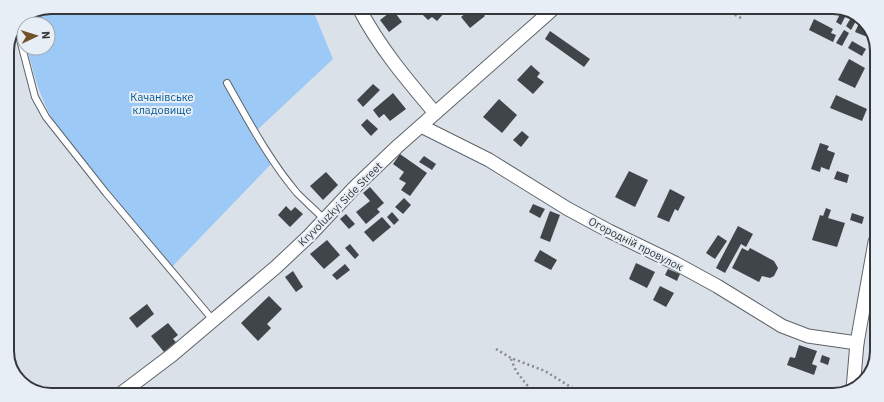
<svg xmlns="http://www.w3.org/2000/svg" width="884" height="402" font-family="'IBM Plex Sans',sans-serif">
  <rect width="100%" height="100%" fill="#dbe1e8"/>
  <path fill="#9cc9f5" d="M51,7L312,8L333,59L252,135L272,163L171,268L54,122C40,98 34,75 27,48H48V24H24V36L20,21Z"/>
  <g fill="#40454a">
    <polygon points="408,9 443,9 446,11 437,21 432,17 428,20 419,11 415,15"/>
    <polygon points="471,9 479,9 485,16 470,28 461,17"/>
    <polygon points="393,10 402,22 389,32 380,20"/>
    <polygon points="842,10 847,13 841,25 836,22"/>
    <polygon points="852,16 857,19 851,30 846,26"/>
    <polygon points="814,19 833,29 831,33 836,35 833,42 809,30"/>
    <polygon points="861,19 868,25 872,34 870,38 855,32"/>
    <polygon points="844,30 849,33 842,46 836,43"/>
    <polygon points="550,31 590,59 584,67 545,39"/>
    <polygon points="852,41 866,49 862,56 848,48"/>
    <polygon points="849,59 865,68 855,88 838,80"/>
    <polygon points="531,65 540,73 537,77 544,82 533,94 517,80"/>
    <polygon points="373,84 380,90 363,107 357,100"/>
    <polygon points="393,93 406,109 390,121 384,114 379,118 373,110"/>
    <polygon points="836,95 867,109 862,121 830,108"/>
    <polygon points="499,99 517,115 502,133 483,117"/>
    <polygon points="367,119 378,129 371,136 361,125"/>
    <polygon points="522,131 529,137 521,147 513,140"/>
    <polygon points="820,143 829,146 827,150 835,153 829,170 821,167 820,172 811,169"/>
    <polygon points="400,154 427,173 410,196 401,190 406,183 399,179 404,172 393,164"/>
    <polygon points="424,156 436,164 432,170 419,162"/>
    <polygon points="629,171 648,180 635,207 615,197"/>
    <polygon points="837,171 849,175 847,183 834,179"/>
    <polygon points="326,172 338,185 323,200 310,186"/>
    <polygon points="370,187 384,203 377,209 380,212 366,224 356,212 370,201 363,193"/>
    <polygon points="670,189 685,197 678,211 675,209 669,222 657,217"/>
    <polygon points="404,198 411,205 403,214 395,207"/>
    <polygon points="533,204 545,209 540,218 529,212"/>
    <polygon points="286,206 291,211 295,207 303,214 290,227 278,215"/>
    <polygon points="826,208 831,210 828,218 845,223 837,247 812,240 820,215 823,216"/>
    <polygon points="550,211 560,215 550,242 540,238"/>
    <polygon points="392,212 399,220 394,225 387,217"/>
    <polygon points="852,213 864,217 862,224 850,220"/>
    <polygon points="346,214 355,224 349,229 340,219"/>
    <polygon points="382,217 391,227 373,242 364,232"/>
    <polygon points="738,226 753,234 746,247 741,244 725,273 716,268"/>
    <polygon points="718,235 727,241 715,259 706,253"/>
    <polygon points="327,240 340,255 324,269 310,254"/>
    <polygon points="350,244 359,255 355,259 345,248"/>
    <polygon points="742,248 748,251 750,248 774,261 778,268 774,276 770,278 762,276 759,282 732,268"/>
    <polygon points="540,250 557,260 551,270 534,261"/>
    <polygon points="636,263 655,272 647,288 629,279"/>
    <polygon points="345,264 350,270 337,280 332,275"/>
    <polygon points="668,269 680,274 677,281 665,275"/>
    <polygon points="293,271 303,287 296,292 285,277"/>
    <polygon points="660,286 674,293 666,307 653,300"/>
    <polygon points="269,296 282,309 267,324 271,328 258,341 241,323"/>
    <polygon points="147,304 154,314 137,328 129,318"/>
    <polygon points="168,323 178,335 173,339 176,342 164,352 151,336"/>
    <polygon points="799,345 817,351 812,364 817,366 814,375 787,365 790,357 795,358"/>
    <polygon points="822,355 830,358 828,365 820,362"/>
  </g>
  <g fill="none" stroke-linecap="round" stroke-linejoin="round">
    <defs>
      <g id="service">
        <polyline points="17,28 35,97 46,117 106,193 213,320"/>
        <path d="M227,83C248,120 269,160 297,193C306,202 315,210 324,219"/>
      </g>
      <g id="minor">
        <path d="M359,8C379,47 407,80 435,113"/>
        <polyline points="421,126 489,160 568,209 609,231 675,263 717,286 782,326 808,336 857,343"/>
        <polyline points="853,389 857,343 875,242"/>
        <polyline points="123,392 172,355 276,267 309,236 355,187 398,146 553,9"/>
      </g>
    </defs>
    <use href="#service" stroke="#5e6369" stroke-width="8"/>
    <use href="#minor" stroke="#5e6369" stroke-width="15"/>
    <g stroke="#868a8e" stroke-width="2.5" stroke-dasharray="2 3" stroke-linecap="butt">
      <polyline points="726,10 741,18"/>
      <polyline points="496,349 511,358 545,371 582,394"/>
      <polyline points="511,359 516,371 534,394"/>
    </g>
    <use href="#service" stroke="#fff" stroke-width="6"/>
    <use href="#minor" stroke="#fff" stroke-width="13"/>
  </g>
  <g text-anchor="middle" stroke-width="4" stroke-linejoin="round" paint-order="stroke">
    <g font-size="11" fill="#045995" stroke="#e8eef5">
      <text x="162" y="101">Качанівське<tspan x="162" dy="13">кладовище</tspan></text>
    </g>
    <g font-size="11" fill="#36393b" stroke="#e8eef5">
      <text transform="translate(340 204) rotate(-45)" y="4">Kryvoluzkyi Side Street</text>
      <text transform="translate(636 244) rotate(27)" y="4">Огородній провулок</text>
    </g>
  </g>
  <path d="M0 0H884V402H0ZM51 14H833A37 37 0 0 1 870 51V351A37 37 0 0 1 833 388H51A37 37 0 0 1 14 351V51A37 37 0 0 1 51 14Z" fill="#e8eef5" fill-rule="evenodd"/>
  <path fill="none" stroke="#36393b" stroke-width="2" d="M51 14H833A37 37 0 0 1 870 51V351A37 37 0 0 1 833 388H51A37 37 0 0 1 14 351V51A37 37 0 0 1 51 14Z"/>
  <g transform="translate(36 36) rotate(86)"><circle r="19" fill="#e8eef5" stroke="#a1a6ab"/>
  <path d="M0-3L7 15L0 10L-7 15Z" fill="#6f5326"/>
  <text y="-6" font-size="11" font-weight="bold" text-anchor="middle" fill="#36393b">N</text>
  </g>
</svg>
